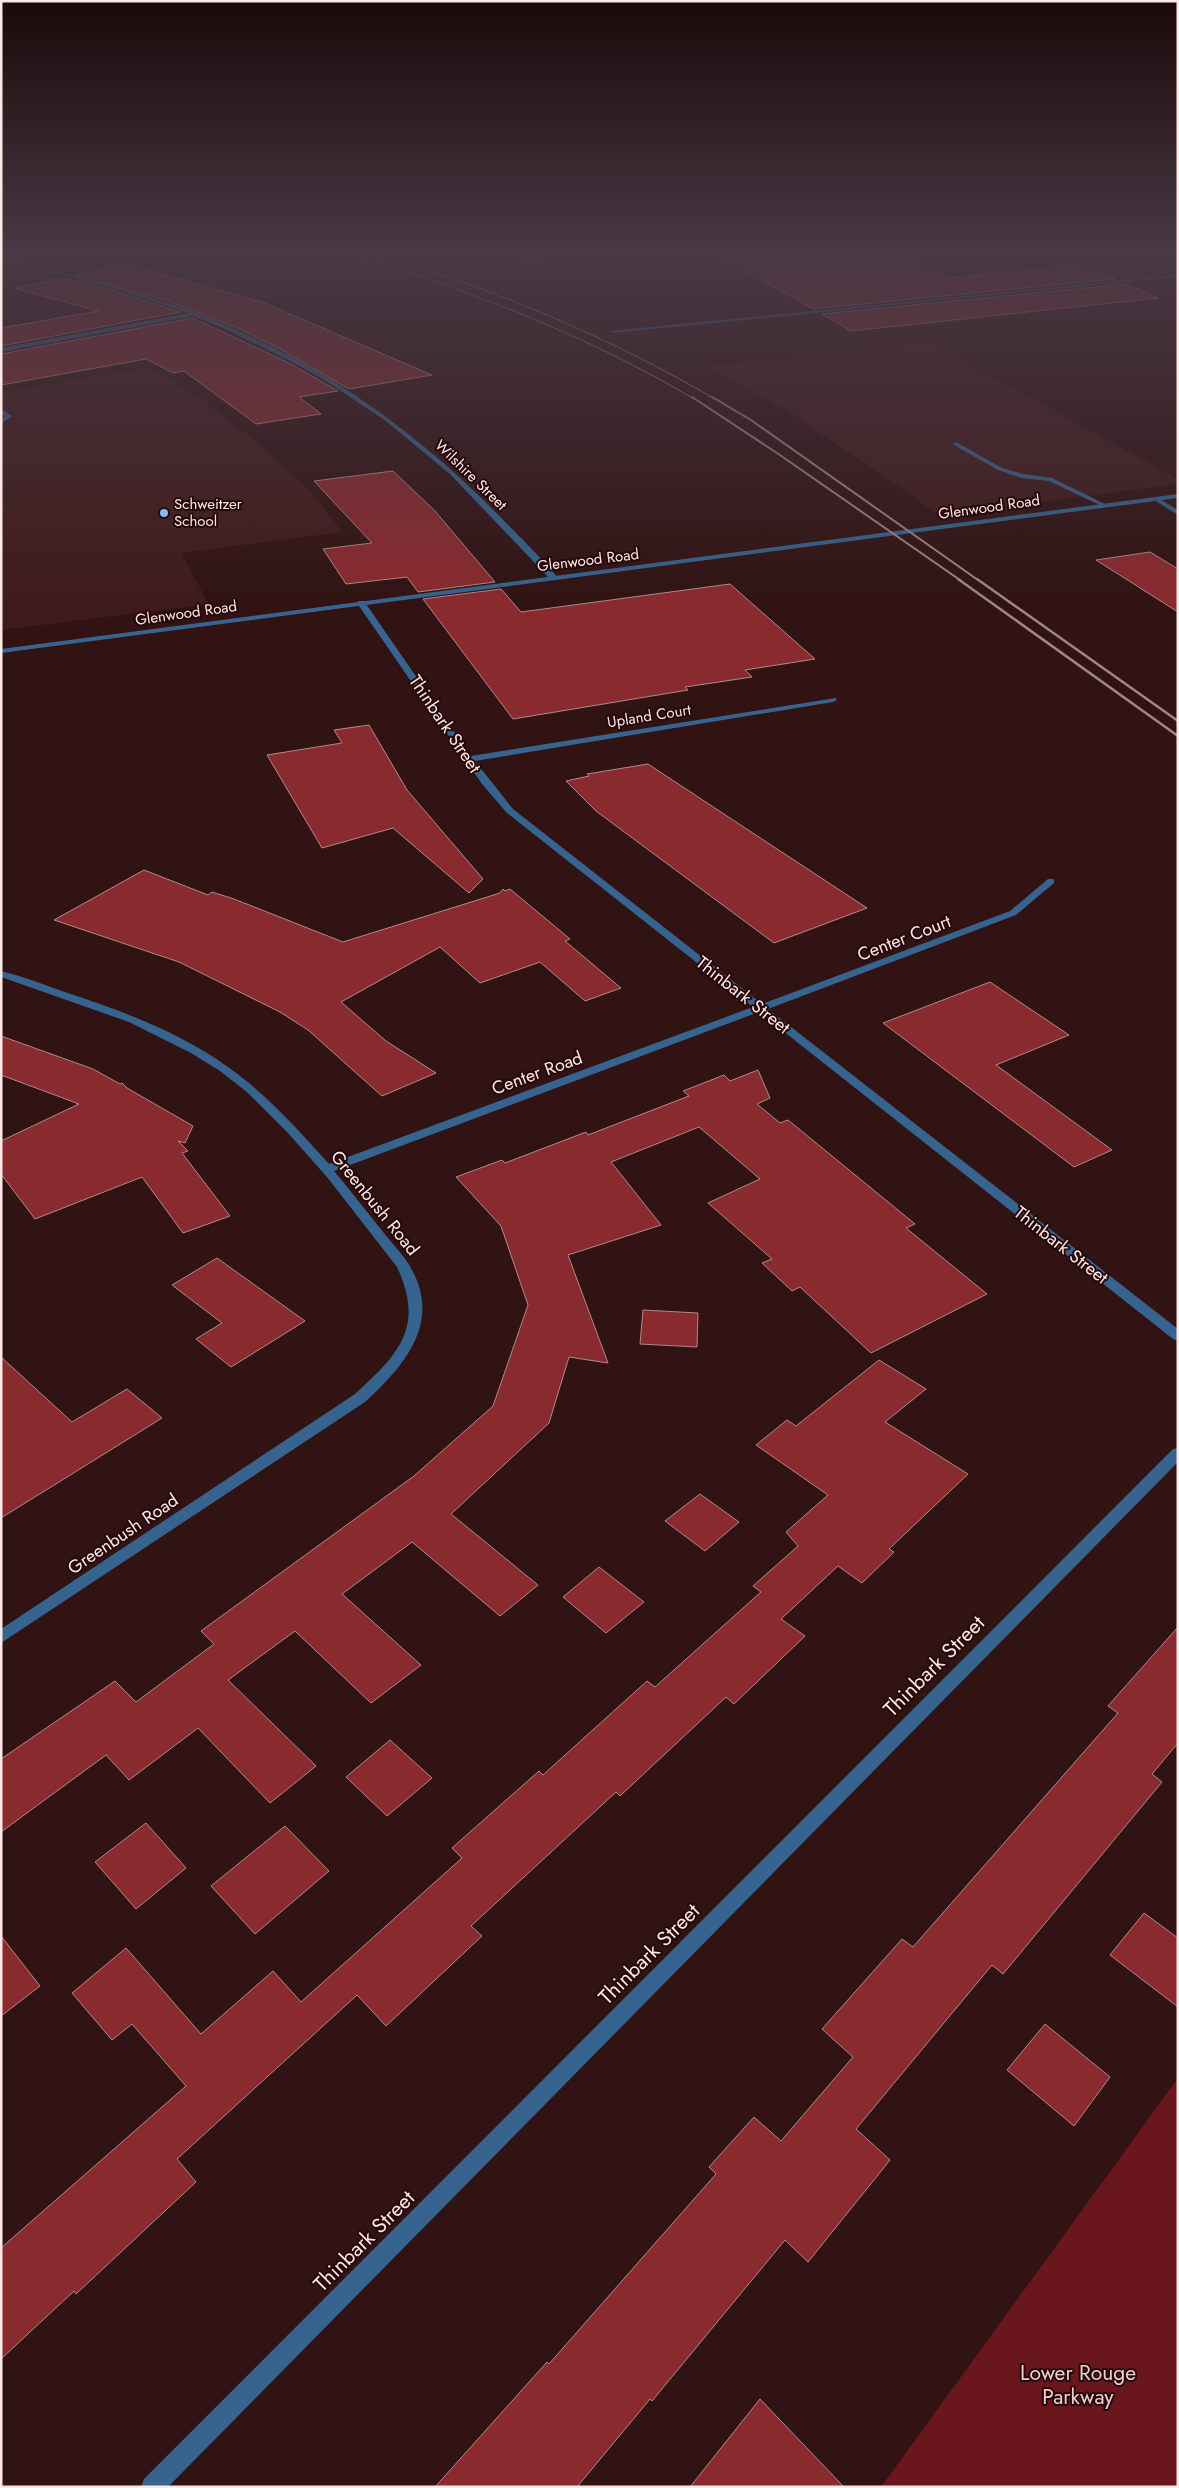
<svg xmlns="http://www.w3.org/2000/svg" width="1179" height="2488" font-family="Jost,sans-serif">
  <rect width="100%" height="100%" fill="#311313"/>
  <g fill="#401b1b">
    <polygon points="929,342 1178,479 1178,484 940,515 789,412 709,366"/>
    <polygon points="150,367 204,401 258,443 312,493 342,532 181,553 209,604 1,630 1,393"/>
  </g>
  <polygon fill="#69161d" points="1178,2078 1178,2487 880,2487 881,2487"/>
  <g fill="#892a2f" stroke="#b28a89">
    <polygon points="716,254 819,254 826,257 843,256 853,261 902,256 947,278 1085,266 1115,279 813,309"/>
    <polygon points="125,264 262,302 432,375 349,389 282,350 238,328 168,301 76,275"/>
    <polygon points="63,278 114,291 180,312 1,346 1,328 98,311 14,288"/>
    <polygon points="1126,284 1158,298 851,331 822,314"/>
    <polygon points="193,318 289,363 338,391 299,397 321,414 256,424 184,371 173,373 146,359 1,385 1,354"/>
    <polygon points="393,471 435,511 495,582 418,592 407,577 346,584 323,549 372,543 314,481"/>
    <polygon points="1150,552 1178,569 1178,612 1096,560"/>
    <polygon points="730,584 815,659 745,670 752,677 685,687 688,690 513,719 423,599 501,589 521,612"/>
    <polygon points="369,725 407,790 483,879 469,893 393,828 322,848 267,755 342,743 334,730"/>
    <polygon points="648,764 774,847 867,908 774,943 596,811 566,781 589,776 587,774"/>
    <polygon points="144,870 208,895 212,892 234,899 343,942 500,893 503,889 505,891 510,889 570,939 565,941 621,988 585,1001 540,962 480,983 440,947 341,1002 386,1041 436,1073 382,1096 308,1030 280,1012 179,962 54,920"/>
    <polygon points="990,982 1069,1035 996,1065 1112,1150 1074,1167 883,1023"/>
    <polygon points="1,1036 93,1069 120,1084 122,1083 127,1088 193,1126 185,1143 178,1141 188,1151 182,1153 230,1216 183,1233 142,1177 35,1219 1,1174 1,1141 79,1104 1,1075"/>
    <polygon points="758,1070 770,1098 757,1104 780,1123 788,1120 915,1224 906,1228 987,1294 871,1353 800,1287 792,1291 762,1263 772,1259 708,1203 760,1179 699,1127 611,1162 661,1225 568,1255 608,1363 569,1357 549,1423 451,1514 538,1585 500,1616 412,1542 342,1594 421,1665 371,1703 295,1631 228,1680 316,1766 270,1803 198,1728 129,1780 106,1755 1,1832 1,1759 115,1681 136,1702 214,1644 201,1631 414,1476 493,1406 528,1305 501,1226 456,1177 502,1160 505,1163 586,1132 588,1135 689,1096 683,1091 724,1075 730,1081"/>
    <polygon points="217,1258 305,1321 231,1367 196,1339 222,1323 172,1285"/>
    <polygon points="643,1310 698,1313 697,1347 640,1344"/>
    <polygon points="1,1357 72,1422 127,1389 162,1418 1,1518"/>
    <polygon points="879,1360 926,1389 885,1422 968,1474 889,1549 894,1552 862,1583 838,1566 781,1619 805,1636 734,1704 726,1697 620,1796 616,1792 471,1926 482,1936 386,2026 357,1995 177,2159 196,2182 76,2294 74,2291 1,2359 1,2248 186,2086 132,2024 112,2040 72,1993 126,1948 201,2034 273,1971 301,2002 462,1858 452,1848 539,1771 543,1775 647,1681 655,1687 761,1592 753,1586 798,1546 786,1532 828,1495 756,1445 787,1420 796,1426"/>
    <polygon points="700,1494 739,1522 705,1551 665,1521"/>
    <polygon points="599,1567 644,1602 606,1633 563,1597"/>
    <polygon points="1178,1627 1178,1743 1152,1774 1162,1782 1003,1974 992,1965 856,2129 890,2160 808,2262 785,2240 652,2401 650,2399 577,2487 435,2487 547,2362 549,2364 716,2174 709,2167 754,2117 781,2141 853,2057 822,2029 902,1939 913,1947 1118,1713 1108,1706"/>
    <polygon points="390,1740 432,1778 387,1816 346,1777"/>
    <polygon points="146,1823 186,1868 136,1909 95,1862"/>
    <polygon points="285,1826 329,1871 255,1934 211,1886"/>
    <polygon points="1144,1913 1178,1938 1178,2007 1110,1955"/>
    <polygon points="1,1936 40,1986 1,2016"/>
    <polygon points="1045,2024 1110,2077 1074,2126 1007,2070"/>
    <polygon points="760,2399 844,2487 690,2487"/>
  </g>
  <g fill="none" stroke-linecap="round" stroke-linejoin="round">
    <g fill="#36648e" fill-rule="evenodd">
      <polygon points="1,409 12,416 1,424 1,419 5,416 1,414"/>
      <polygon points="954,443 958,443 1002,468 1023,474 1052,478 1109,506 1104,507 1049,481 1022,478 998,470 954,445"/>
      <polygon points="1154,498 1158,498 1178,510 1178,515 1154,500"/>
    </g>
    <g fill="#36648e" fill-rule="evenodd">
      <polygon points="614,254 629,254 501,266 499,265"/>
      <path d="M1,258C65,274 129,288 191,311C316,358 420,432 511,528C527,544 543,560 558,578L551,580L451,475L386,421L323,379L290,361L223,328L193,316L1,352V348L188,313L115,289L1,260Z"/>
      <polygon points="1178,275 1178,277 612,333 609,331"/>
      <path d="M358,601H364L471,756L836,698L837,700L833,702L475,761L513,809L762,1004L1010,911L1048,879H1054V883L1016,915L768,1009L1178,1329V1341L1173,1339L759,1012L334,1171C352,1192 369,1215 387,1237C394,1245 402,1254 408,1263C444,1320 406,1364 365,1402L1,1643V1629L355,1394C399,1354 425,1327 397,1267L327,1177L288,1133L247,1092L220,1071L191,1053L129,1022L1,977V971C21,976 40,983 59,990C117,1009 178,1031 228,1067C266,1094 298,1129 329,1164L753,1007L507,813L482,784L357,603Z"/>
      <polygon points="1178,1448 1178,1462 168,2487 141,2487 144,2479 1173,1449"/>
    </g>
    <polygon fill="#36648e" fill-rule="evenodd" points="1178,494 1178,498 1,653 1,649"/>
    <g stroke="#a08786" stroke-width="1">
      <path d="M353,254C472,292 587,335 694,399"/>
      <path d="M419,267C522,301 621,344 715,399"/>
    </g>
    <g stroke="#a08786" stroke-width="2">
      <polyline points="692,397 777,453 960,580"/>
      <polyline points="712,397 751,420 978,580"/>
    </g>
    <g stroke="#a08786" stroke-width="2.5">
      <polyline points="958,579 1178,736"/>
      <polyline points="977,579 1178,721"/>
    </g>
  </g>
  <linearGradient id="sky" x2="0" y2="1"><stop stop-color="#1b0a0a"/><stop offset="0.42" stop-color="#483944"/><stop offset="1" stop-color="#483944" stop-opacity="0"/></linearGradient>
  <rect width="1179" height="602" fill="url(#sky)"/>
  <circle fill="#7fbdfa" stroke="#26090a" stroke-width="2" cx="164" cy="513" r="5"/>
  <g text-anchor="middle" stroke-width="4" stroke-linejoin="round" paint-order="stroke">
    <g font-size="15" fill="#fee8e6" stroke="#26090a">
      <text transform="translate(471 475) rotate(44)" y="5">Wilshire Street</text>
      <text transform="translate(989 507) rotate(-8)" y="5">Glenwood Road</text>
      <text transform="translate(588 560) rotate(-7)" y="5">Glenwood Road</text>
      <text transform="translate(186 613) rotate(-8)" y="5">Glenwood Road</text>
      <text transform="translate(649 716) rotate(-9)" y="5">Upland Court</text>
    </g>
    <g font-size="15" fill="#fee8e6" stroke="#26090a" text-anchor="start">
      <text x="174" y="509">Schweitzer<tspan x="174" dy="17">School</tspan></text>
    </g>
    <g font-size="18" fill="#fee8e6" stroke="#26090a">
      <text transform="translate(445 724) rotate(56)" y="6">Thinbark Street</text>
      <text transform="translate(904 938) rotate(-21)" y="6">Center Court</text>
      <text transform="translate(743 995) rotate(38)" y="6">Thinbark Street</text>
      <text transform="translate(537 1073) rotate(-20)" y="6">Center Road</text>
      <text transform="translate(375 1203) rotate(51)" y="6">Greenbush Road</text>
      <text transform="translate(1061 1245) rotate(38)" y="6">Thinbark Street</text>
      <text transform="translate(123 1534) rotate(-34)" y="6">Greenbush Road</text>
    </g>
    <g font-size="21" fill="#fee8e6" stroke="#26090a">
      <text transform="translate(934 1666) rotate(-45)" y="7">Thinbark Street</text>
      <text transform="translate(649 1954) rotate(-45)" y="7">Thinbark Street</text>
      <text transform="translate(364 2241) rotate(-45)" y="7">Thinbark Street</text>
    </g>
    <g font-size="21" fill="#edd1cf" stroke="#26090a">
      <text x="1078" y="2380">Lower Rouge<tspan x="1078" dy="24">Parkway</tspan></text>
    </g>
  </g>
  <rect width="1179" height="2488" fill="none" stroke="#fee8e6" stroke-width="5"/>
</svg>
